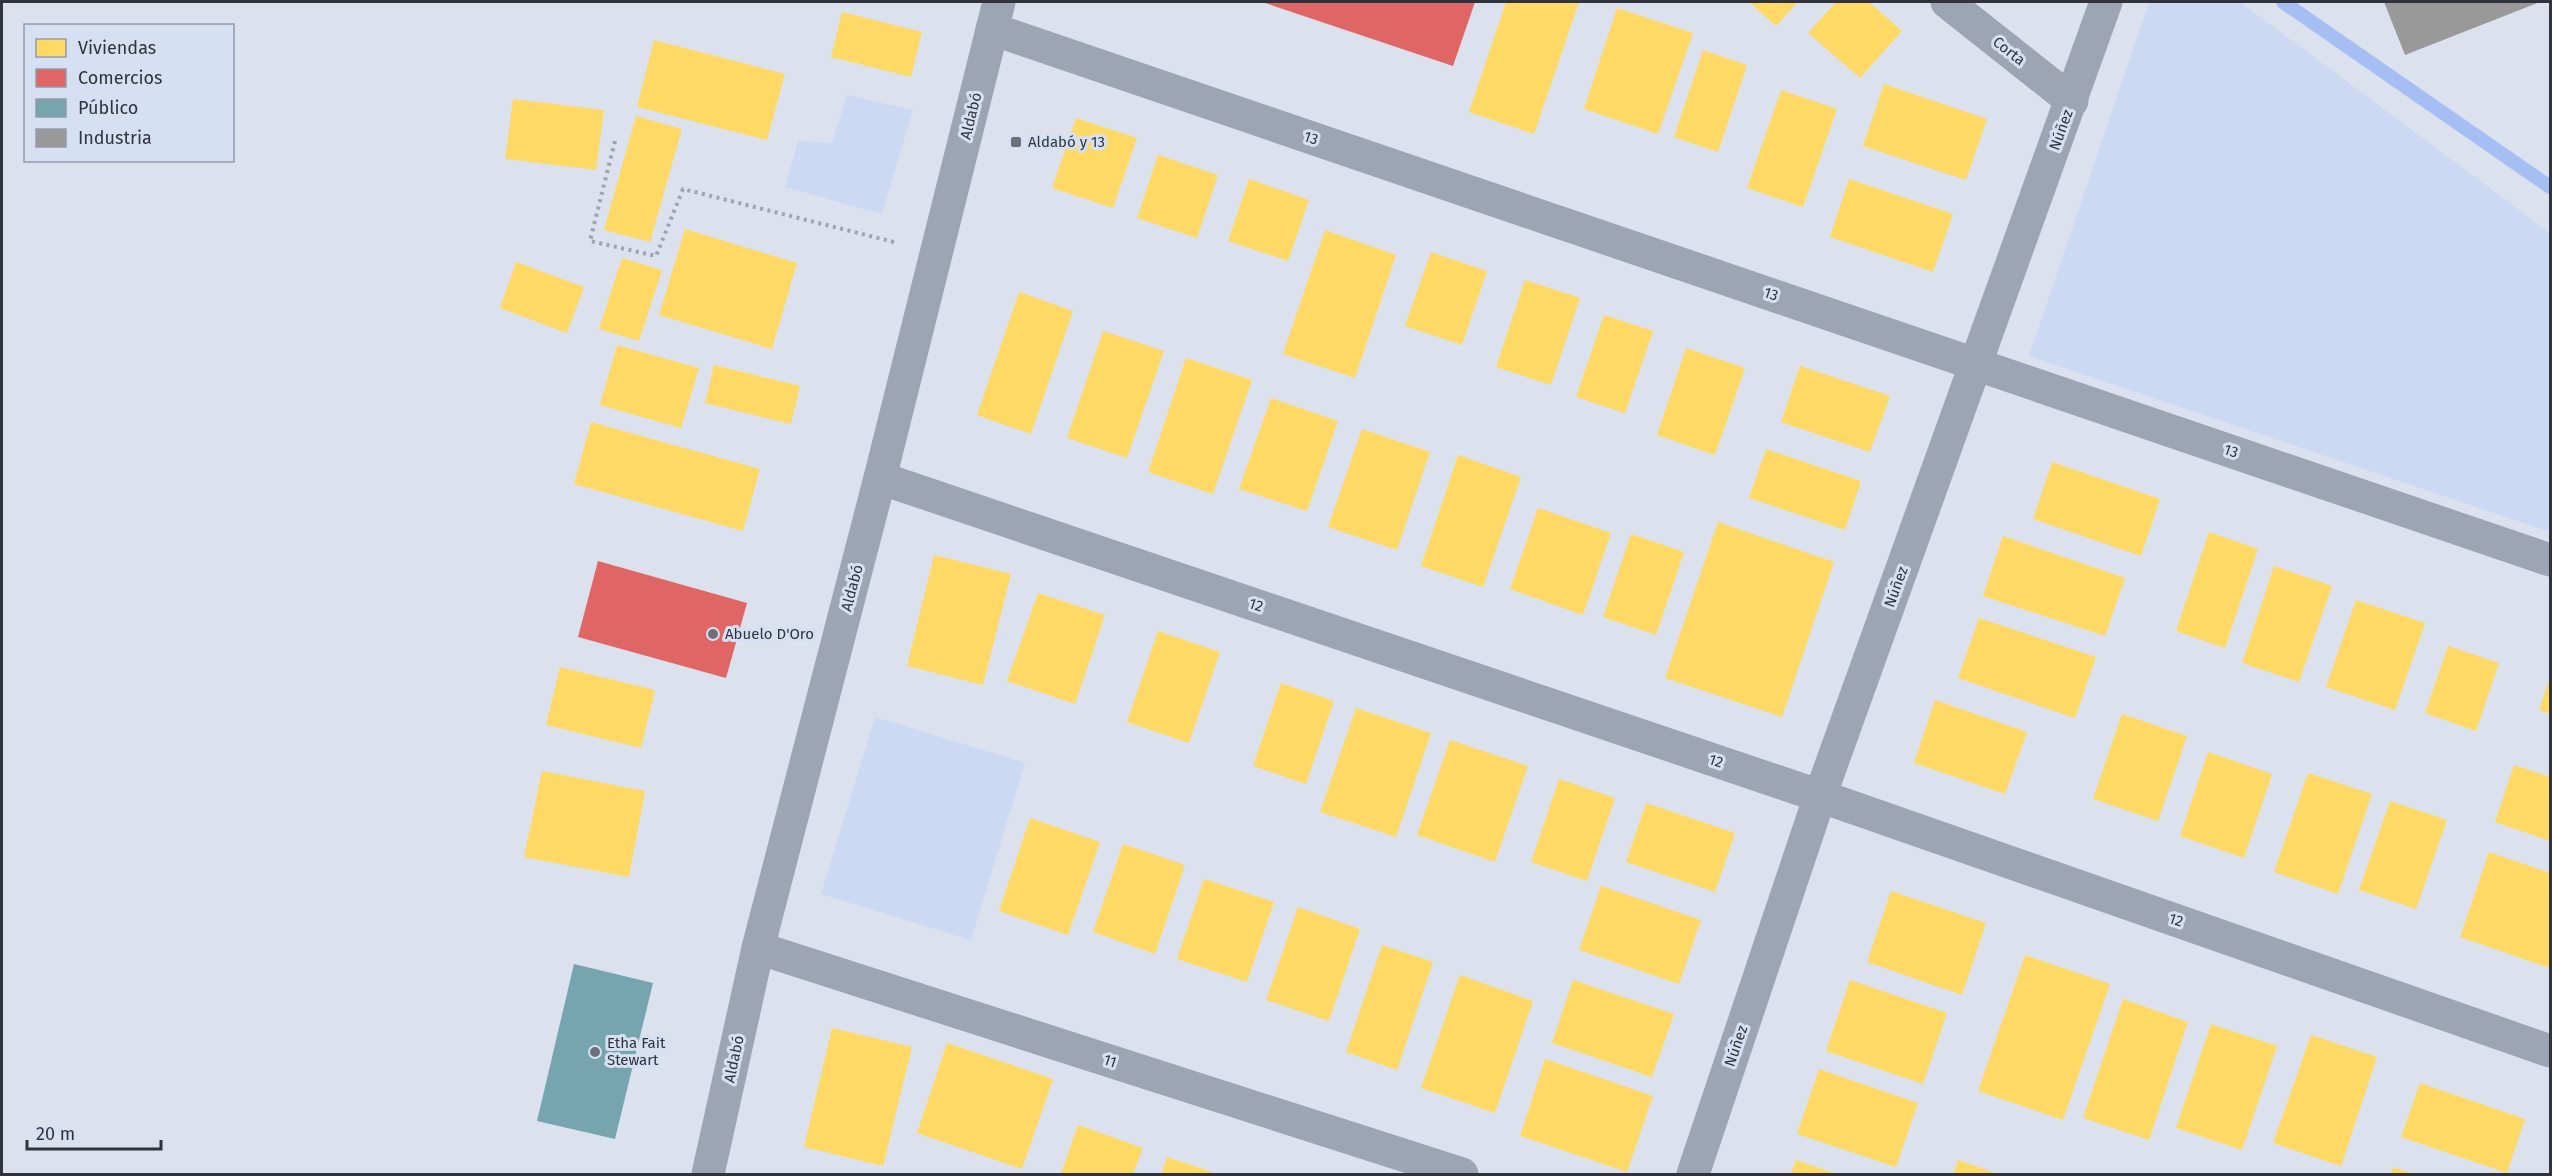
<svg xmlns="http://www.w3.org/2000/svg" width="2552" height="1176" font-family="'Fira Sans',sans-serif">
  <rect width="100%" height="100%" fill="#dce2ed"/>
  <g fill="#ccd9f2">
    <polygon points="2149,2 2240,2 2550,233 2550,532 2029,356"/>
    <polygon points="847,95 913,110 882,214 785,187 798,141 832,143"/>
    <polygon points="875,717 1025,763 971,940 821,894"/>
  </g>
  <g fill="#ffd966">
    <polygon points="1506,2 1579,2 1534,134 1469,112"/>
    <polygon points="1749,2 1798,2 1776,26"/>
    <polygon points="1836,2 1869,2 1902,31 1860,78 1808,33"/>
    <polygon points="1617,8 1693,33 1658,134 1584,109"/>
    <polygon points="842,12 922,32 911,77 831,57"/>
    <polygon points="654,40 785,74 767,140 637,107"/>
    <polygon points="1703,50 1747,65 1718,152 1674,137"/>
    <polygon points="1884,84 1987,119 1966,180 1863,146"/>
    <polygon points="1781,90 1837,109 1803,207 1747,188"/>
    <polygon points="513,99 604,110 596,170 505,159"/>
    <polygon points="636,116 682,129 650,242 604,230"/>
    <polygon points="1076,118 1137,138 1113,208 1052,188"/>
    <polygon points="1158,155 1218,175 1197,238 1137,218"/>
    <polygon points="1249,179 1309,200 1288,261 1228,241"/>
    <polygon points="1849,179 1953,214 1933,272 1830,237"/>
    <polygon points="685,229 797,263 772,349 659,315"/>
    <polygon points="1325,230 1396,255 1355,378 1283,354"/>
    <polygon points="1431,252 1487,271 1462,345 1405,326"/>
    <polygon points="622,258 662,270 639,341 599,329"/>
    <polygon points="516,262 584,287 567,333 500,308"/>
    <polygon points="1525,280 1580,298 1551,385 1496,367"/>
    <polygon points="1019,292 1073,311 1031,434 977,415"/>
    <polygon points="1604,315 1653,331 1625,413 1576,397"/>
    <polygon points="1103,331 1164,351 1127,458 1067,438"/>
    <polygon points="617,345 699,368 681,428 600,405"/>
    <polygon points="1686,348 1745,368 1715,455 1657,435"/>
    <polygon points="1186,358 1252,380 1213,494 1148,472"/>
    <polygon points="714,365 800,386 791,424 705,403"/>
    <polygon points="1800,366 1890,396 1870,452 1781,422"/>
    <polygon points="1271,398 1338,421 1307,511 1239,489"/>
    <polygon points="591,422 760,469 743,531 574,484"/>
    <polygon points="1362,429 1430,452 1397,550 1328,527"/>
    <polygon points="1766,449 1861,481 1845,530 1749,498"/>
    <polygon points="1458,455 1521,477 1483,587 1421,566"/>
    <polygon points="2052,462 2160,499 2141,556 2033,519"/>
    <polygon points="1538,508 1611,533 1583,615 1510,589"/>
    <polygon points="1718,522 1834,562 1782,717 1665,678"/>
    <polygon points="2209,532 2258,549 2225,648 2176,631"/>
    <polygon points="1631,534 1684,552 1656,635 1603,617"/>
    <polygon points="2003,536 2125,578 2105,636 1983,596"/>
    <polygon points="934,555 1011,574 983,685 907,666"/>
    <polygon points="2274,566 2332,586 2299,682 2242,663"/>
    <polygon points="1038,593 1105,615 1075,704 1007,681"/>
    <polygon points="2356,600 2425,623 2395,710 2326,687"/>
    <polygon points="1979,618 2096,657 2075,718 1958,678"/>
    <polygon points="1158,631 1220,652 1189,743 1127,722"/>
    <polygon points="2448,646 2499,663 2476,731 2425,713"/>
    <polygon points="560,667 655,690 641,748 546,725"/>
    <polygon points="2550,677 2550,714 2539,710"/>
    <polygon points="1281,683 1334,701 1306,784 1253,766"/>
    <polygon points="1935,700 2027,732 2005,794 1914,763"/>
    <polygon points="1356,708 1431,733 1396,837 1320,812"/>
    <polygon points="2122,714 2187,736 2158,821 2093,799"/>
    <polygon points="1450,740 1528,766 1495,862 1417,835"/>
    <polygon points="2208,752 2272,774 2244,858 2180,836"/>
    <polygon points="2514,765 2550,777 2550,841 2495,822"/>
    <polygon points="542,771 645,791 629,877 524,857"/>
    <polygon points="2308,773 2372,794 2338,894 2274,872"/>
    <polygon points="1559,779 1615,798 1587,881 1531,862"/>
    <polygon points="2390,801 2447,820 2416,909 2359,890"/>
    <polygon points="1646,803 1735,833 1715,892 1626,862"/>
    <polygon points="1030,818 1100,842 1068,935 999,911"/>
    <polygon points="1123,844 1185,865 1155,954 1093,932"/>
    <polygon points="2489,852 2550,873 2550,968 2460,937"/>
    <polygon points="1204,879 1274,902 1247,982 1177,959"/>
    <polygon points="1601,886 1701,920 1679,984 1579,950"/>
    <polygon points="1891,891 1986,923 1962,995 1867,962"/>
    <polygon points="1298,907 1360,929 1329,1021 1266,1000"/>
    <polygon points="1382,945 1433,962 1397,1070 1346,1052"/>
    <polygon points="2025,955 2110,984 2063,1120 1978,1091"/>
    <polygon points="1460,975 1533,1001 1495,1113 1421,1088"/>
    <polygon points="1573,980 1674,1014 1652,1077 1552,1043"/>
    <polygon points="1850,980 1947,1013 1923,1084 1826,1051"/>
    <polygon points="2123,999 2188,1022 2149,1140 2083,1118"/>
    <polygon points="2211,1024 2277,1046 2242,1150 2176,1128"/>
    <polygon points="832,1028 912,1047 883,1166 804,1147"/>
    <polygon points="2311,1035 2377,1057 2341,1166 2273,1143"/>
    <polygon points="947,1043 1053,1079 1022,1169 917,1133"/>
    <polygon points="1545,1059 1653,1096 1627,1172 1520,1136"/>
    <polygon points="1819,1069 1918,1103 1896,1167 1797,1134"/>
    <polygon points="2420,1083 2525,1119 2507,1173 2401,1137"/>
    <polygon points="1078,1125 1143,1148 1133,1174 1061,1174"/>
    <polygon points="1167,1157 1218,1174 1161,1174"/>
    <polygon points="1796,1160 1837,1174 1791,1174"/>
    <polygon points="1958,1160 1998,1174 1953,1174"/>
    <polygon points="2393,1167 2414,1174 2391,1174"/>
  </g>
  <g fill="#e06666">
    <polygon points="1262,2 1475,2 1453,66"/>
    <polygon points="598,561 747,603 726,678 578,637"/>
  </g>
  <polygon fill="#76a5af" points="574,964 653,983 615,1139 537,1121"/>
  <polygon fill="#999" points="2384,2 2540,2 2405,55"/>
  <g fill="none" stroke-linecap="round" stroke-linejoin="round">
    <polyline stroke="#a5bef3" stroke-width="14" points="2283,2 2550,187"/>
    <polyline stroke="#9ea3af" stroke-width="4" stroke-dasharray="3 4.5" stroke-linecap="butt" points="615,141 590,241 656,256 683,189 898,243"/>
    <g stroke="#9da5b4" stroke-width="33">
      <polyline points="1947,2 2072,101"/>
      <polyline points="992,29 2550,560"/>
      <polyline points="880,478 1820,796 2550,1051"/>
      <polyline points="758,948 1462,1174"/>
      <polyline points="1693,1174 1820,796 2106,2"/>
    </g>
    <polyline stroke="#9da5b4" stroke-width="33" points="708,1174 758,948 880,478 999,2"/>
  </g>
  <g fill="#6c7079" stroke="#d6e0f3" stroke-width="2">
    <rect x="1010" y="136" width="12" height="12" rx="3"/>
    <circle cx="713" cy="634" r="6"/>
    <circle cx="595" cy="1052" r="6"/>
  </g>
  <g text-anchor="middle" stroke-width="6" stroke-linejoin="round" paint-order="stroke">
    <g font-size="15" fill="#30333b" stroke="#d6e0f3">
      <text transform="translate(2009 51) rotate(38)" y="5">Corta</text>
      <text transform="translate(971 116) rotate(-76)" y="5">Aldabó</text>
      <text transform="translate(2061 130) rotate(-70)" y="5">Núñez</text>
      <text transform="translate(1311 138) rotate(19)" y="5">13</text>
      <text transform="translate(1771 294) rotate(19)" y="5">13</text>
      <text transform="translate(2231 451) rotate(19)" y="5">13</text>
      <text transform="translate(1896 587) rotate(-70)" y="5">Núñez</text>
      <text transform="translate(852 588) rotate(-75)" y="5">Aldabó</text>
      <text transform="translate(1256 605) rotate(19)" y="5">12</text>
      <text transform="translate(1716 761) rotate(19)" y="5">12</text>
      <text transform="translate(2176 920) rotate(19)" y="5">12</text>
      <text transform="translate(1736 1046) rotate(-71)" y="5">Núñez</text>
      <text transform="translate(734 1059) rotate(-78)" y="5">Aldabó</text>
      <text transform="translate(1110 1061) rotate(18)" y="5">11</text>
    </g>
    <g font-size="15" fill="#30333b" stroke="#d6e0f3" text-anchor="start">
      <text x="1028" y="147">Aldabó y 13</text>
      <text x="725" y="639">Abuelo D'Oro</text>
      <text x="607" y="1048">Etha Fait<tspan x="607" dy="17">Stewart</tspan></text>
    </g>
  </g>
  <rect width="2552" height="1176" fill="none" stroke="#30333b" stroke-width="6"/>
  <rect x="24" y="24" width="210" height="138" fill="#d6e0f3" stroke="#949ba9" stroke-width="1.5"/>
  <rect x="36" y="39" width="30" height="18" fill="#ffd966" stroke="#949ba9" stroke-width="1.5"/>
  <text x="78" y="54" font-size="18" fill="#30333b">Viviendas</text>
  <rect x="36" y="69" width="30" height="18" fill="#e06666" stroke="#949ba9" stroke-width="1.5"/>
  <text x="78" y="84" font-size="18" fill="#30333b">Comercios</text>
  <rect x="36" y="99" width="30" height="18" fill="#76a5af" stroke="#949ba9" stroke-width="1.5"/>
  <text x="78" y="114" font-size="18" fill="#30333b">Público</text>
  <rect x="36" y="129" width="30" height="18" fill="#999999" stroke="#949ba9" stroke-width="1.5"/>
  <text x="78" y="144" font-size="18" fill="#30333b">Industria</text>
  <path d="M27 1140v9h134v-9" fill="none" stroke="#30333b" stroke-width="3"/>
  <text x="36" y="1140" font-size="18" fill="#30333b" stroke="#d6e0f3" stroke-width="4.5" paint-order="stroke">20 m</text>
</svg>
